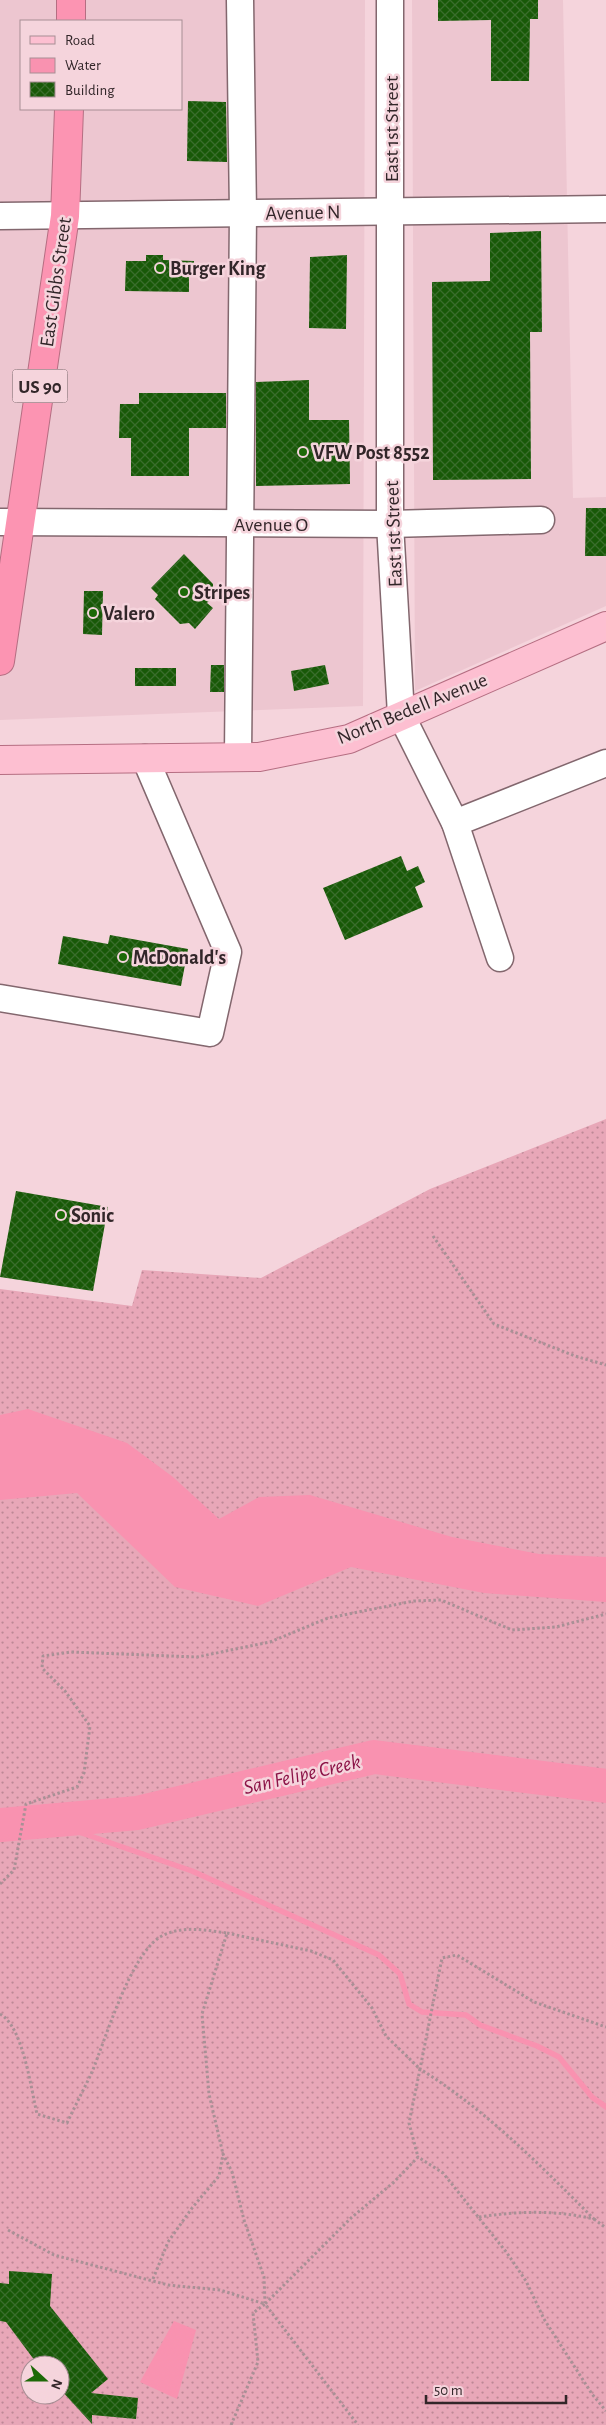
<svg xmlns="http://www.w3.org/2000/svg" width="606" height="2425" font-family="'Alegreya Sans',sans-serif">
  <defs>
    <pattern id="grass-dots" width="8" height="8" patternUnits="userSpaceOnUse" patternTransform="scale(1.25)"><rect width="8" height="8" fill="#e8a7b8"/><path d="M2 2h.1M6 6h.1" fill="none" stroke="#bd8896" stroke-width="1.8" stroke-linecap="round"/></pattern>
    <pattern id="building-cross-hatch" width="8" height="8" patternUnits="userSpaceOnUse" patternTransform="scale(1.25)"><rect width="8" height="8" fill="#185907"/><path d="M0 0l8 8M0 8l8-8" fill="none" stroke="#3a6d2c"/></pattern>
  </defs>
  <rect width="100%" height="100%" fill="#f5d4dc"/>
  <g fill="#edc6d0" fill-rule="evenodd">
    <path d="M0,0H365L363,706L0,720ZM21,21H181V109H21Z"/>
    <polygon points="412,0 563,0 573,498 606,497 606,606 415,691"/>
  </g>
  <path fill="url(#grass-dots)" fill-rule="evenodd" d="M606,1119V2425H0V1289L132,1306L142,1270L261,1278L430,1189ZM30,2365H60V2395H30Z"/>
  <g fill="#f992b0">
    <polygon points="28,1409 127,1443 173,1477 219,1519 259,1497 310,1495 452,1537 539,1554 606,1557 606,1602 484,1593 351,1567 258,1606 175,1587 77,1493 0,1500 0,1415"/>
    <polygon points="174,2321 196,2330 177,2399 140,2382"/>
  </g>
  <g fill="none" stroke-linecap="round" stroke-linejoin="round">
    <polyline stroke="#f992b0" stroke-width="5.5" points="47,1821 192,1871 379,1955 400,1974 409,2004 422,2012 466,2015 480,2025 537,2046 559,2057 592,2097 606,2107"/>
    <polyline stroke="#f992b0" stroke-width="34" points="0,1825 137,1813 374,1757 606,1786"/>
  </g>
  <g fill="url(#building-cross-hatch)">
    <polygon points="438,0 538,0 538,19 530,19 529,81 491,81 491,20 438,21"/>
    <polygon points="188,101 226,102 227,162 187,161"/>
    <polygon points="541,231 542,332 530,332 531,479 433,480 432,282 490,281 490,233"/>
    <polygon points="146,255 163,255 163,260 194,261 194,275 189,275 189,292 125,291 126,261 146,261"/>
    <polygon points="347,255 346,329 309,328 310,257"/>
    <polygon points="309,380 309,420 349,420 350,484 256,486 256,382"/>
    <polygon points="139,393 226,393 226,428 189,428 189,476 131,476 131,438 119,438 120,404 139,404"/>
    <polygon points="586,508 606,508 606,556 585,556"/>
    <polygon points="184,554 213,584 213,596 207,603 213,608 195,629 189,623 180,624 155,599 158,595 151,588"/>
    <polygon points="84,591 103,591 102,635 83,634"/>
    <polygon points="211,665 224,665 224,692 210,692"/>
    <polygon points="325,665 329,684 294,691 291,671"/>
    <rect x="135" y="668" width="41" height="18"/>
    <polygon points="401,856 407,871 418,866 425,882 415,887 423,907 345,940 323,888"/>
    <polygon points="110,935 188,949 181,986 58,964 63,936 108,944"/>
    <polygon points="16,1191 108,1207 93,1291 0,1277"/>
    <polygon points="9,2271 52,2274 50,2306 108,2379 91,2393 138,2398 136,2419 92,2415 92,2424 60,2389 60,2365 38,2365 6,2322 0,2321 0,2283 9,2284"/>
  </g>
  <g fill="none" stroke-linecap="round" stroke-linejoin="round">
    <defs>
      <g id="minor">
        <polyline points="390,0 390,524 401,715 455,823 500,958"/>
        <polyline points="0,216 606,209"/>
        <polyline points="0,522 390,524 541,520"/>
        <polyline points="238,757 243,213 240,0"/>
        <polyline points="455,823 606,763"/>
        <polyline points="0,998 210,1033 228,952 145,758"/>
      </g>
      <polyline id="major" points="0,760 259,757 349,739 606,626"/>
      <g id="highway">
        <polyline points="71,21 71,0"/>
        <polyline points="0,661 65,216 69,109"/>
      </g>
    </defs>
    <use href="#minor" stroke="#83676e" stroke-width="29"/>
    <use href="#major" stroke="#b56e82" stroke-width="30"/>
    <use href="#highway" stroke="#b56e82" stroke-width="30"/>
    <g stroke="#a99096" stroke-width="3" stroke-dasharray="2.5 2.5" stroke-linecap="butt">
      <polyline points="433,1236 494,1324 575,1356 606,1365"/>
      <polyline points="0,1884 14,1870 26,1804 77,1787 84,1773 90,1726 65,1691 42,1668 43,1656 71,1652 197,1657 270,1642 328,1618 414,1601 441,1600 512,1630 556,1627 606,1614"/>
      <polyline points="227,1933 311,1951 333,1960 372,2008 386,2036 420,2069 409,2123 418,2157"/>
      <path d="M0,2014C23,2026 31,2089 37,2114L67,2123C75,2106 84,2089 92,2072C106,2038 130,1956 160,1937C181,1925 204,1930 227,1933L202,2014L209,2094L223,2154"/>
      <path d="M479,2217C518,2211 556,2210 594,2219C540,2165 486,2110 420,2069L442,1958L457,1955L534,2002L606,2027"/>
      <polyline points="594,2219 606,2228"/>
      <polyline points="8,2230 54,2255 168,2285 220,2290 265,2304 351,2218 394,2182 418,2157 443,2173 507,2253 526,2281 544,2319 592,2394 606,2411"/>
      <polyline points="153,2279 168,2242 192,2208 219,2176 223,2154 232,2172 244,2220 264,2277 265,2303"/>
      <polyline points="231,2425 258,2362 253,2313 265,2304 358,2425"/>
    </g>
    <use href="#minor" stroke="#fff" stroke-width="26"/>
    <use href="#major" stroke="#fdbfd1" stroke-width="28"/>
    <use href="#highway" stroke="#fc94b2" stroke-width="28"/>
  </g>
  <g fill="#1c6907" stroke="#f5d4dc" stroke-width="2">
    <circle cx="160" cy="268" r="5"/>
    <circle cx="303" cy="452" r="5"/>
    <circle cx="184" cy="592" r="5"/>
    <circle cx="93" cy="613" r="5"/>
    <circle cx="123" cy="957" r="5"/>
    <circle cx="61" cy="1215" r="5"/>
  </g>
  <g text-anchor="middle" stroke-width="5" stroke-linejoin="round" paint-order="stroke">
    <rect fill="#f5d4dc" stroke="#6c5a5f" stroke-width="1" x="12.5" y="369.5" width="55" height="33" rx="4"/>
    <g font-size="19" font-weight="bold" fill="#322629">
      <text x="40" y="393">US 90</text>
    </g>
    <g font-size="20" fill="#322629" stroke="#f5d4dc">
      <text transform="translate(391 129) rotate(-90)" y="7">East 1st Street</text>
      <text transform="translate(303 212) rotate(-1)" y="7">Avenue N</text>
      <text transform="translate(55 282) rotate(-82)" y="7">East Gibbs Street</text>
      <text x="271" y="531">Avenue O</text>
      <text transform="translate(393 534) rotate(-92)" y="7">East 1st Street</text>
      <text transform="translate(412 708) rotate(-22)" y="7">North Bedell Avenue</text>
    </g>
    <g font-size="20" font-weight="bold" fill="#322629" stroke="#f5d4dc" text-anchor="start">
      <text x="170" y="275">Burger King</text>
      <text x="313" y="459">VFW Post 8552</text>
      <text x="194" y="599">Stripes</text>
      <text x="103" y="620">Valero</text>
      <text x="133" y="964">McDonald's</text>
      <text x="71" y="1222">Sonic</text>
    </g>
    <g font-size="21" font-style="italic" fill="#8c1347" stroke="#f5d4dc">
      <text transform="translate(302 1774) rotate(-13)" y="7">San Felipe Creek</text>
    </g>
  </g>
  <rect x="20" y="20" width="162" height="90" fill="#f5d4dc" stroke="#a78e94"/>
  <rect x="30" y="36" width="25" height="8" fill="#fdbfd1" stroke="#a78e94"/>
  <text x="65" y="45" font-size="15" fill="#322629">Road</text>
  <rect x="30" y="58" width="25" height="15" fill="#f992b0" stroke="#a78e94"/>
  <text x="65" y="70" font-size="15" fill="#322629">Water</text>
  <rect x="30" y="82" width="25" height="15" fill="url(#building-cross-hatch)" stroke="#a78e94"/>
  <text x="65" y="95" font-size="15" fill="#322629">Building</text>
  <g transform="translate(45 2380) rotate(111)"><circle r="24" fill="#f5d4dc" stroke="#a78e94"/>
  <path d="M0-4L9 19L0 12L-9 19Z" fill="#1c6907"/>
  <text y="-8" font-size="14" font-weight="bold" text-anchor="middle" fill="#322629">N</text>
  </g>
  <path d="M426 2395v8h140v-8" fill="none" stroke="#322629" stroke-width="2.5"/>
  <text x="434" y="2395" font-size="15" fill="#322629" stroke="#f5d4dc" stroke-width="4" paint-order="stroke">50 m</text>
</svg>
